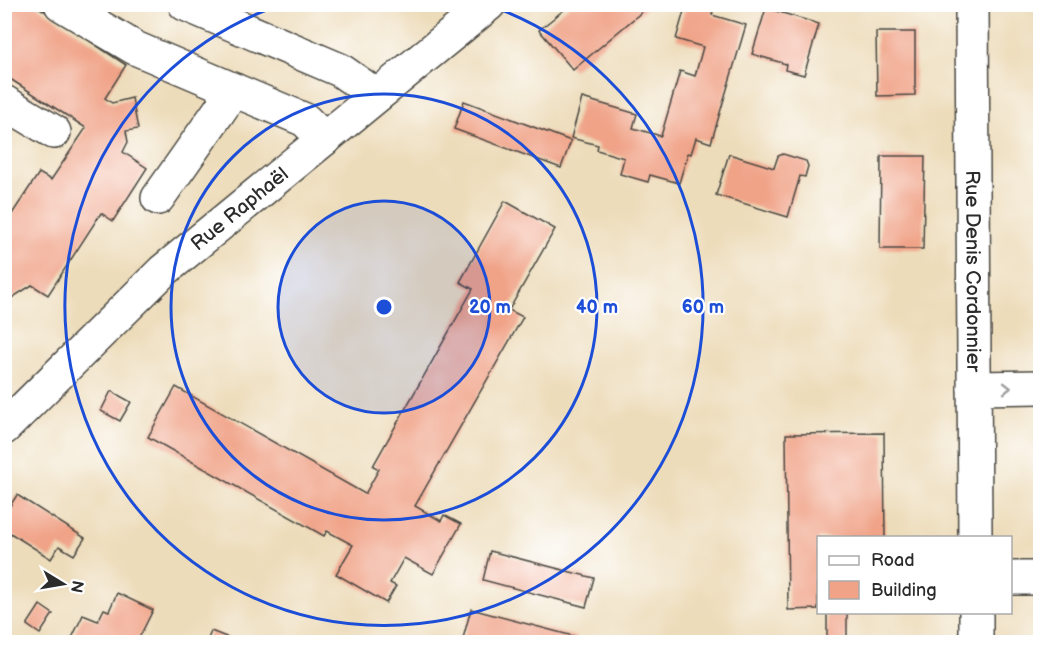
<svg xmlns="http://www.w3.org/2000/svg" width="1045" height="647" font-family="'Balsamiq Sans',sans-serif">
  <rect width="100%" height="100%" fill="#fff"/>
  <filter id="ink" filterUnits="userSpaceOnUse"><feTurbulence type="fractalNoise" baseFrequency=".0167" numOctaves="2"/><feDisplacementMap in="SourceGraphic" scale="12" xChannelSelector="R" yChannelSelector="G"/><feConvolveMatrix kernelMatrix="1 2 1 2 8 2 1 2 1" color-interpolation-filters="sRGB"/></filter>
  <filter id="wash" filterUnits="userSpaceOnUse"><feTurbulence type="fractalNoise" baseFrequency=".008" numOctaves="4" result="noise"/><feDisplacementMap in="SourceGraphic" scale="24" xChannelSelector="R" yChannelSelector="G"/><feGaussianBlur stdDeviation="1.35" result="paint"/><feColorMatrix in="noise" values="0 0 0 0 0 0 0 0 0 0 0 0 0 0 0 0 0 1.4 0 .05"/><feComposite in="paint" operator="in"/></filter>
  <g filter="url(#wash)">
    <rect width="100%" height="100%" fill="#eddcba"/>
    <g id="blocks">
      <g fill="#f0a387">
        <polygon points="4,4 34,4 126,65 105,98 112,103 132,98 138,129 126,131 128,142 123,152 147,168 113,221 101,213 48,295 32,285 4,303 4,226 39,173 51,180 86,128 4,75"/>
        <polygon points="686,4 715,4 712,15 746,25 711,143 696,138 691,154 688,153 679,183 650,175 648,182 620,174 624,158 597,150 598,145 571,138 582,98 637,114 633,128 661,136 680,71 695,76 703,47 676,39"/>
        <polygon points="570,5 650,5 573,70 539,30"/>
        <polygon points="766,8 819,24 804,75 785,70 786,64 752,54"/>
        <polygon points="876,32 915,32 915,95 877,96"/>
        <polygon points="464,101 571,141 561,168 454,129"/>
        <polygon points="729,154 774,168 778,156 783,154 806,161 808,166 805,177 800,176 788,217 716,195"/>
        <polygon points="881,156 925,156 923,249 880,249"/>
        <polygon points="505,201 555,229 509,310 523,317 415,506 441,521 444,515 461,524 433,574 404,558 390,583 396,586 386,603 336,574 353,545 327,531 324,536 148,437 176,387 365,494 379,469 373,466 473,289 460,282"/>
        <polygon points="111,391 131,402 120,421 101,411"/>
        <polygon points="884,433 885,538 818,538 818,609 788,610 786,434"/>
        <polygon points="17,495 85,538 74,555 59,546 51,559 4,529 4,515"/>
        <polygon points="490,551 594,578 586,607 483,580"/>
        <polygon points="117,593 153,610 137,642 70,642 83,615 98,621 104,609 109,611"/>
        <polygon points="40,605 53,614 40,634 27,625"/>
        <polygon points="471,609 577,637 575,642 462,642"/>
        <rect x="827" y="612" width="20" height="30"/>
        <polygon points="211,631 239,642 207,642"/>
      </g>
    </g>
  </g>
  <g filter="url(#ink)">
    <use href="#blocks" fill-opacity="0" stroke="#484640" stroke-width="1.5"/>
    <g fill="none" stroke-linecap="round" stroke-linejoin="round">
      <defs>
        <g id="minor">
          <polyline points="61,4 135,48 305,120 324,139"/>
          <polyline points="185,4 340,70 376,95"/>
          <path id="s1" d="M972,4L975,538"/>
          <polyline points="4,102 54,132"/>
          <polyline points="158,198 234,90"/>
          <polyline points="974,388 1040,387"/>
          <path id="s2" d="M4,428L163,271L489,4"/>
          <polyline points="1010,578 1040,578"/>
          <polyline points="976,612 976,642"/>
        </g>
      </defs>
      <use href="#minor" stroke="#484640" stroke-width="36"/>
      <use href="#minor" stroke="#fff" stroke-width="33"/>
    </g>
    <defs><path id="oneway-chevron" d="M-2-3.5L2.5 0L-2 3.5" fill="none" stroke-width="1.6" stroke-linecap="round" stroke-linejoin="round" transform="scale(1.5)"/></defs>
    <use stroke="#a0a0a0" href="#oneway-chevron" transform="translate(1007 388)"/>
  </g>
  <circle cx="384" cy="307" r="106" fill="#1d4ed8" fill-opacity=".12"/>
  <g fill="none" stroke="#1d4ed8" stroke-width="3">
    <circle cx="384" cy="307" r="106"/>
    <circle cx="384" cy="307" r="213"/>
    <path d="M488 5A319 319 0 1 1 280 5"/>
  </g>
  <g text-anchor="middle" stroke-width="4.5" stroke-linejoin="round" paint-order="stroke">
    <g font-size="20" fill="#2b2b2b" stroke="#fff">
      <text dy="7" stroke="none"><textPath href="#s2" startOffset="322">Rue Raphaël</textPath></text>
      <text dy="7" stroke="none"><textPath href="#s1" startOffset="267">Rue Denis Cordonnier</textPath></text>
    </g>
  </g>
  <circle cx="384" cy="307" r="9" fill="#1d4ed8" stroke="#fff" stroke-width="3"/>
  <g font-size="18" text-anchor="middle" font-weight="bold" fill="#1d4ed8" stroke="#fff" stroke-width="4.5" stroke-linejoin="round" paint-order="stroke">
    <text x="490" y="313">20 m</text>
    <text x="597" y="313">40 m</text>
    <text x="703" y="313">60 m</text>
  </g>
  <rect width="1045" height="647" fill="none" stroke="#fff" stroke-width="24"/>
  <rect x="817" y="536" width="195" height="78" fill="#ffffff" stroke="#aaaaaa" stroke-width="1.5"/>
  <rect x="829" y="556" width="30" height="9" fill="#ffffff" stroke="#aaaaaa" stroke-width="1.5"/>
  <text x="871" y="566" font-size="18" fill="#2b2b2b">Road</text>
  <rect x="829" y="581" width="30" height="18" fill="#f0a387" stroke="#aaaaaa" stroke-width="1.5"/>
  <text x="871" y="596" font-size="18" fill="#2b2b2b">Building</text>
  <g transform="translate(63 584) rotate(101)" stroke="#ffffff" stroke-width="4.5" paint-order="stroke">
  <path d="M0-4.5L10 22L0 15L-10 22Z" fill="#2b2b2b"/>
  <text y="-9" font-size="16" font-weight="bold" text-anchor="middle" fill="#2b2b2b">N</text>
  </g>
</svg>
